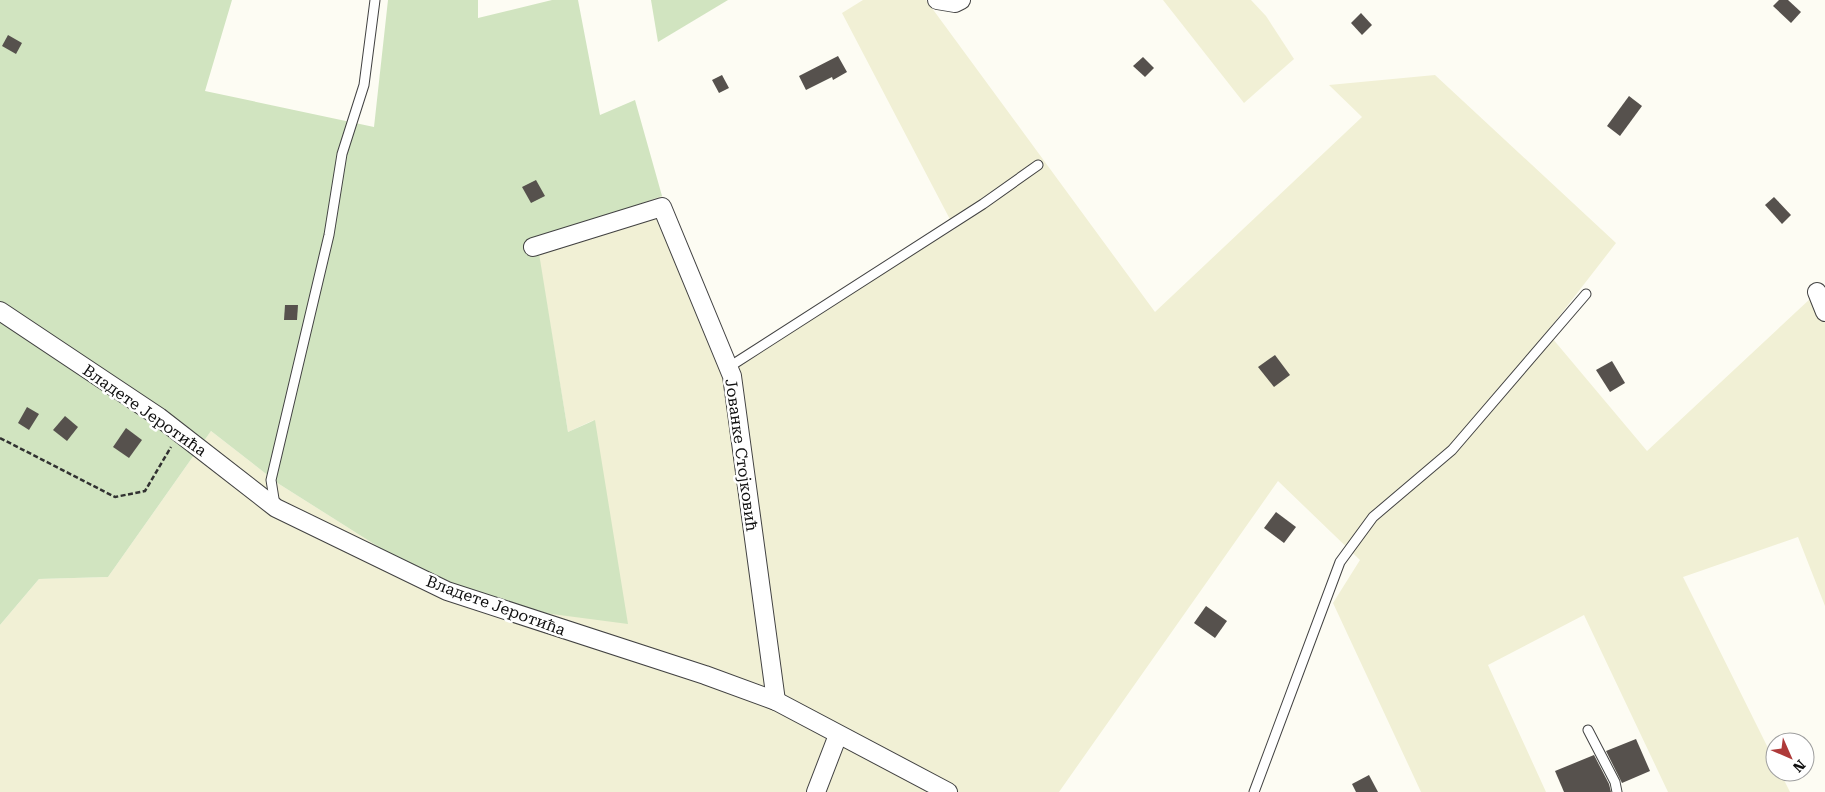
<svg xmlns="http://www.w3.org/2000/svg" width="1825" height="792" font-family="'Roboto Serif',serif">
  <rect width="100%" height="100%" fill="#fdfcf3"/>
  <g fill="#f1f0d5">
    <polygon points="863,0 926,0 1155,312 1362,117 1329,85 1435,75 1616,243 1547,332 1647,451 1825,285 1825,606 1798,537 1683,577 1775,762 1775,772 1780,772 1790,792 1668,792 1584,615 1488,665 1546,792 1421,792 1333,603 1360,560 1278,481 1059,792 0,792 0,625 39,579 108,577 211,431 279,484 385,551 594,420 568,432 536,240 662,196 734,359 955,229 842,13"/>
    <polygon points="1163,0 1251,0 1266,16 1294,59 1244,103"/>
  </g>
  <g fill="#d1e4c0">
    <polygon points="0,0 232,0 205,91 374,127 388,0 478,0 478,18 552,0 578,0 600,115 635,100 662,196 537,241 568,432 595,420 628,624 506,608 385,551 279,484 211,431 108,577 39,579 0,625"/>
    <polygon points="651,0 728,0 658,42"/>
  </g>
  <g fill="#56514d">
    <polygon points="1779,0 1788,0 1801,12 1791,23 1773,6"/>
    <polygon points="1361,13 1372,25 1362,35 1351,23"/>
    <polygon points="8,35 22,43 16,54 2,46"/>
    <polygon points="838,56 847,72 833,80 832,77 806,90 799,76"/>
    <polygon points="1143,57 1154,68 1145,77 1133,66"/>
    <polygon points="722,75 729,88 719,93 712,80"/>
    <polygon points="1629,96 1642,106 1620,136 1607,126"/>
    <polygon points="536,180 545,196 531,203 522,187"/>
    <polygon points="1774,197 1791,215 1782,224 1765,205"/>
    <polygon points="285,305 298,305 297,320 284,320"/>
    <polygon points="1275,355 1290,375 1274,387 1258,367"/>
    <polygon points="1612,361 1625,383 1610,392 1596,370"/>
    <polygon points="27,407 39,414 29,430 18,423"/>
    <polygon points="65,416 78,427 67,441 53,430"/>
    <polygon points="126,428 142,440 129,458 113,447"/>
    <polygon points="1276,512 1296,527 1284,543 1264,528"/>
    <polygon points="1206,606 1227,621 1215,638 1194,623"/>
    <polygon points="1636,739 1650,771 1622,783 1606,751"/>
    <polygon points="1594,755 1609,784 1611,792 1564,792 1555,771"/>
    <polygon points="1369,775 1378,792 1356,792 1352,784"/>
  </g>
  <g fill="none" stroke-linecap="round" stroke-linejoin="round">
    <defs>
      <g id="service">
        <polyline points="729,367 983,204 1038,165"/>
        <polyline points="275,505 271,480 329,235 342,154 364,85 375,0"/>
        <polyline points="1588,730 1615,782 1617,792"/>
        <polyline points="1254,792 1340,562 1373,517 1452,450 1586,294"/>
      </g>
      <g id="minor">
        <polyline points="937,0 955,3 961,0"/>
        <polyline points="533,247 662,207 732,376 776,701"/>
        <polyline points="1817,292 1825,312"/>
        <polyline points="0,311 159,417 276,508 447,591 705,675 776,701 948,792"/>
        <polyline points="816,792 838,735"/>
      </g>
    </defs>
    <use href="#service" stroke="#424242" stroke-width="11"/>
    <use href="#minor" stroke="#424242" stroke-width="20"/>
    <polyline stroke="#313131" stroke-width="2.5" stroke-dasharray="5 2.5" stroke-linecap="butt" points="0,438 115,497 145,491 171,447"/>
    <use href="#service" stroke="#fff" stroke-width="9"/>
    <use href="#minor" stroke="#fff" stroke-width="18"/>
  </g>
  <g text-anchor="middle" stroke-width="5" stroke-linejoin="round" paint-order="stroke">
    <g font-size="16" fill="#0f0f0f" stroke="#fff">
      <text transform="translate(145 410) rotate(35)" y="6">Владете Јеротића</text>
      <text transform="translate(742 455) rotate(82)" y="6">Јованке Стојковић</text>
      <text transform="translate(496 605) rotate(20)" y="6">Владете Јеротића</text>
    </g>
  </g>
  <g transform="translate(1790 757) rotate(135)"><circle r="24" fill="#ffffff" stroke="#9f9f9f"/>
  <path d="M0-4L9 19L0 12L-9 19Z" fill="#ae3a39"/>
  <text y="-8" font-size="14" font-weight="bold" text-anchor="middle" fill="#0f0f0f">N</text>
  </g>
</svg>
